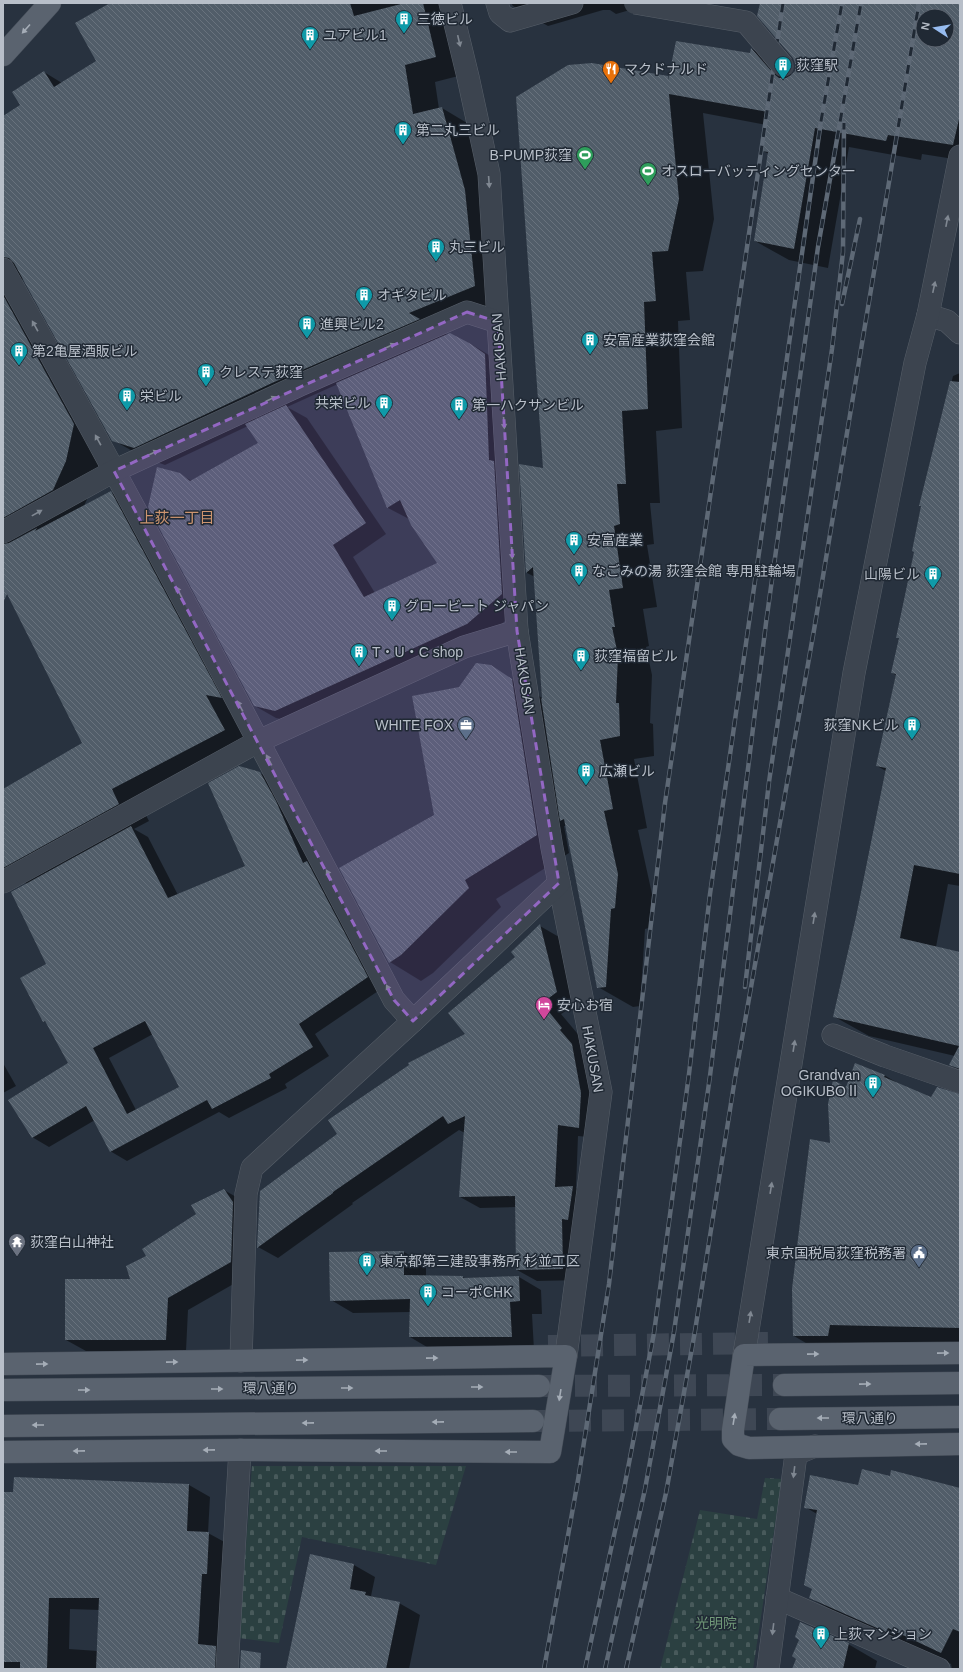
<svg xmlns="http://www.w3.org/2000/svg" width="963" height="1672" font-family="Helvetica,'Noto Sans JP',sans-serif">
  <defs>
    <pattern id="cemetery-stones" width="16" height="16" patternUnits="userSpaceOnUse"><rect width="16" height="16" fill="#2b4041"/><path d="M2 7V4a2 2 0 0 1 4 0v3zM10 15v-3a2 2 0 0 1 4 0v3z" fill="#485a5b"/></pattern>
    <pattern id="building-back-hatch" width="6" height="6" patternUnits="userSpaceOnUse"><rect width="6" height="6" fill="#515d69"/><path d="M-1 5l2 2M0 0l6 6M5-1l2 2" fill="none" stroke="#68727d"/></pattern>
  </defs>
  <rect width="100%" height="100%" fill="#28323f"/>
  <g fill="url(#cemetery-stones)">
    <polygon points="252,1466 466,1466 436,1565 302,1537 279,1643 239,1638"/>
    <polygon points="765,1478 782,1479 753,1669 660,1669 700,1510 757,1519"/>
  </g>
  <g fill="#0007" fill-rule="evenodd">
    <path d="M112,3H450L466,74L435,82L439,109L442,108L472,126L505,303L439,331L471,344L492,357L522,606L488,636L296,722L276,718L255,706L179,474L192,481L259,443L248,426L165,465L143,457L113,440L23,278L20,286L104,442L96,479L84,506L111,492L141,509L254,747L141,806L149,821L134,829L148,837L178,895L246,867L260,773L277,783L384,987L315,1034L329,1056L285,1084L287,1088L229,1118L219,1112L127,1161L110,1151L95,1120L49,1147L32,1137L69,1064L48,1023L44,1021L47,965L27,884L18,879L3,887V790L84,744L3,583V117L21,106L44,72L62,83L97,61ZM338,384L388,508L409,519L439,564L375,593L353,557L386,534L307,418L287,407ZM153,1034L181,1088L136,1110L109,1058Z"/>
    <polygon points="511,3 654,3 616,14 610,10 603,10 548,26 513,6"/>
    <path d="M761,3H960V160L922,154L921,160L849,147L828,268L789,260L755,241L769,154L763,151L767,125L703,113L714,219L703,271L686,272L690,320L678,321L682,428L656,431L660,503H650L654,544L647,545L657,607L643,609L649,646L646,647L652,675L650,723L653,724L654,756L634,759L647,828L638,830L652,894L649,928L645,929L640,1006L633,1007L598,987L566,826H564L569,853L496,899L501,907L433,973L421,981L390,962L436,816L460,688L490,666L542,698L535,577L527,573L520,466L544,469L667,77L669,78L751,54L752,49L786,69L792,76L796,70V64L793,57ZM923,16H947V40H923Z"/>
    <polygon points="960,373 960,886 948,884 936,947 960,953 960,1070 950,1065 955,1056 869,1036 835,1017 857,918 886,771 877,766 896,675 892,673 900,639 897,637 915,552 922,506 920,505 953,376"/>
    <polygon points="540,926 559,937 577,1004 561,1014 582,1039 579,1042 591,1056 598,1138 578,1136 576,1188 593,1198 583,1280 537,1281 517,1270 516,1207 480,1208 460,1197 465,1133 459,1130 352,1203 353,1204 278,1258 258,1247 339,1134 467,1034 517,957"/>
    <polygon points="3,1063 16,1086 3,1093"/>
    <polygon points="884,1075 904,1087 932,1098 960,1095 960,1347 828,1356 794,1336 831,1144 846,1088"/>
    <polygon points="224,1190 245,1202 251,1274 188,1310 186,1351 86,1351 66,1340 131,1280 147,1256"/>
    <polygon points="404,1252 426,1265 426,1276 462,1277 465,1278 519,1277 541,1290 542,1314 532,1314 534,1350 432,1350 410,1337 410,1312 353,1313 331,1300"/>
    <polygon points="890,1477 959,1489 960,1483 960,1669 952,1669 951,1664 839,1614 810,1598 813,1589 817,1514 805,1507 859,1486"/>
    <path d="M15,1478L189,1485L210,1497L208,1533L230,1545L234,1669H3V1493H14ZM70,1609L99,1610L98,1651L69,1649Z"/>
    <polygon points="311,1555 354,1565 375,1577 371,1596 399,1603 420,1615 409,1669 287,1669"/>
    <polygon points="848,1644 877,1661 875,1669 793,1669"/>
  </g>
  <g fill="url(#building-back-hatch)" fill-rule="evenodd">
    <polygon points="110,3 350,3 354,16 405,3 423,3 436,57 405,65 413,114 442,107 465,190 475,286 409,313 420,319 272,383 134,448 112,441 14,263 9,258 3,257 3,116 20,105 12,92 44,71 54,87 96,61 75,23"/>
    <path d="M760,3H960V115L953,145L888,135L886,141L815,128L794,249L754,241L768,152L762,151L768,112L669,94L679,199L668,251L652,252L656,301L644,302L648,409L622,411L626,484H617L620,524L614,526L623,588L609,590L615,627H612L618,655L616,703H619L620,736L600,740L613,809L604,811L618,874L615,908L611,909L606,987L597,988L564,819L560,821L541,698L542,699L533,567L526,573L519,464L543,468L516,97L568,65L592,63L668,76V80L676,41L750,53L751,48L774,74L779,78H786L791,75L795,71V63L793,58L757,16ZM923,16H947V40H923Z"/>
    <polygon points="3,295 74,424 66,461 53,490 3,518"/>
    <polygon points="450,333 471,344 485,354 489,460 494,461 502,594 467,624 275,711 254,706 148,507 157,467 180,473 190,481 258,443 245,424 286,405 366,523 333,545 364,597 437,563 411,525 400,500 387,508 336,383"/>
    <polygon points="950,381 960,382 960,874 914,865 900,938 960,952 960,1069 949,1065 959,1046 833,1017 856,917 886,768 876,766 896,674 891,673 899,638 896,638 914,552 912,551 921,506 919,506"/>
    <polygon points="111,491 222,698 206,695 225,730 112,789 119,804 3,868 3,789 82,743 7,594 3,603 3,544 9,543 37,528 35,531"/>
    <polygon points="476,663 491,665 512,679 537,835 465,880 469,888 401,955 389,963 339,868 434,815 412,696 459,687"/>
    <path d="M239,766L260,772L276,801L303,863L307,861L368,977L299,1024L313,1047L269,1074L271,1078L212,1109L207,1100L110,1152L86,1106L32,1138L8,1100L68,1063L45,1021L43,1022L20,978L46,964L11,892L131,826L168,898L245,866L208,783ZM145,1021L179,1087L127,1114L93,1048Z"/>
    <polygon points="540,924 557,992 542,1003 562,1028 560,1030 572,1044 581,1093 579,1128 558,1125 555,1187 573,1186 568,1220 562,1219 563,1269 516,1270 515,1196 459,1197 465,1116 448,1124 443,1116 333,1192 333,1193 257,1248 260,1191 337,1134 328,1120 409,1065 408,1063 465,1034 448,1013 515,957 511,952"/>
    <polygon points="855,1063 885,1075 884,1077 931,1097 937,1087 960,1094 960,1328 830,1325 828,1336 793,1336 792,1289 810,1139 830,1143 828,1104 833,1080 846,1087"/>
    <polygon points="224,1189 233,1202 231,1262 168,1298 166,1340 65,1340 65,1279 130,1279 126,1266 146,1256 142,1249 196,1214 191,1205"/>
    <polygon points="404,1251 404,1275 463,1276 463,1278 519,1276 520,1301 510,1302 512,1337 409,1337 410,1299 330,1301 329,1252"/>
    <polygon points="862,1469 890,1476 891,1470 960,1488 960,1632 953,1629 941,1653 888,1628 886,1632 809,1598 812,1589 804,1585 817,1510 804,1508 810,1475 858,1485"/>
    <polygon points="14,1477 189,1484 187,1531 209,1532 207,1574 202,1574 198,1644 216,1646 215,1669 96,1669 99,1598 49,1598 47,1669 20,1669 20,1662 3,1662 3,1492 13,1492"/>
    <polygon points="310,1554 354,1564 350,1589 366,1592 365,1595 400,1602 386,1669 286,1669"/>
    <polygon points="800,1622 849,1643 843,1669 792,1669 796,1659 792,1656 799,1640 795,1637"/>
    <polygon points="241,1650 261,1653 260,1669 240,1669"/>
  </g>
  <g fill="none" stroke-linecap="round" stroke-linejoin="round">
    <polyline stroke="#3e4754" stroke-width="22" stroke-dasharray="22 11" stroke-linecap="butt" points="548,1346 769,1343"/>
    <g stroke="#3e4754" stroke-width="22" stroke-dasharray="22 11" stroke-linecap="butt">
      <polyline points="542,1386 784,1385"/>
      <polyline points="536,1421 780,1419"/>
    </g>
    <defs>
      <polyline id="pedestrian" points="497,3 500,13 510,21 572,3"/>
      <g id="minor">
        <polyline points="450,3 468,77 489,174 517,631 552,848 601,1092 566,1356"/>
        <path d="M3,269C138,510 266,755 394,1000L413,1021"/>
        <polyline points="928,315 947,321 960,333"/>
        <polyline points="3,532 114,471 300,385 467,312 498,322"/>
        <polyline points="3,882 259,741 464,647 517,631"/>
        <polyline points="833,1035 885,1056 960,1082"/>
        <polyline points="241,1361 246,1194 252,1168 413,1021 559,883"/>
        <polyline points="777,1598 939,1669"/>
        <polyline points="227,1669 240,1450"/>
        <polyline points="768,1669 796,1454 815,1446"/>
      </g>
      <polyline id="tertiary" points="744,1355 854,673 915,363 928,315 960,156"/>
      <g id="primary">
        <polyline points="3,55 50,3"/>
        <polyline points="960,1353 744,1355 733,1430 733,1439 739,1445 749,1448 960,1444"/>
        <polyline points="3,1364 566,1356 550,1452 240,1450 3,1452"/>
        <polyline points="784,1385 960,1383"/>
        <polyline points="3,1390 539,1386"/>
        <polyline points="780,1419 960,1417"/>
        <polyline points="3,1426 533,1421"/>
      </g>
    </defs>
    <use href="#pedestrian" stroke="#575f69" stroke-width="23"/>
    <use href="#minor" stroke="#575f69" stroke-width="23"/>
    <use href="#tertiary" stroke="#575f69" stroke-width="23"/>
    <use href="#primary" stroke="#454d58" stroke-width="23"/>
    <use href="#pedestrian" stroke="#3c444f" stroke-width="22"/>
    <use href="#minor" stroke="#3c444f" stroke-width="22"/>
    <use href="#tertiary" stroke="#3c444f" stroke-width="22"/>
    <use href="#primary" stroke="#5a636f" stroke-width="22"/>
    <defs>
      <g id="rail">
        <polyline points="842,304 860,219"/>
        <polyline points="745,987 769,782 832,349 843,252 844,123"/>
        <polyline points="544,1669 578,1480 609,1284 665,803 783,3"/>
        <polyline points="585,1669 624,1489 654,1333 689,1074 710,894 821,121 842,3"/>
        <polyline points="605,1669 645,1489 674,1332 710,1076 766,623 818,247 861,3"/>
        <polyline points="626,1669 666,1493 695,1331 735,1078 814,630 919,3"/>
      </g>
    </defs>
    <use href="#rail" stroke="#5e6976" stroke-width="4.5"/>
    <use href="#rail" stroke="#202934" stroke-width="3" stroke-dasharray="9" stroke-linecap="butt"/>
    <defs>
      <polyline id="pedestrian-bridge" points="635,3 746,22 783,66"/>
    </defs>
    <use href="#pedestrian-bridge" stroke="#575f69" stroke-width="23" stroke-linecap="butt"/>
    <use href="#pedestrian-bridge" stroke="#3c444f" stroke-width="22"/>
  </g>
  <defs><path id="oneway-solid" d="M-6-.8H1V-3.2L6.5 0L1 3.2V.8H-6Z"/></defs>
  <g fill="#a5adb7">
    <use href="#oneway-solid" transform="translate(26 29) rotate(132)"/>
    <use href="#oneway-solid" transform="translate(943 1353) rotate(-1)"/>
    <use href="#oneway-solid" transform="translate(813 1354) rotate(-1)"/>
    <use href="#oneway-solid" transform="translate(432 1358) rotate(-1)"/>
    <use href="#oneway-solid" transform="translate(302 1360) rotate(-1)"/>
    <use href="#oneway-solid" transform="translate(172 1362) rotate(-1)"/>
    <use href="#oneway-solid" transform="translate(42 1364) rotate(-1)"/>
    <use href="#oneway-solid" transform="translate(865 1384) rotate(-1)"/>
    <use href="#oneway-solid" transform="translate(477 1387)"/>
    <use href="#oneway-solid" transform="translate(347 1388)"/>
    <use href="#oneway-solid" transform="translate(217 1389)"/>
    <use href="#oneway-solid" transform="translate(84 1390)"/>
    <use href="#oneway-solid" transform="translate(560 1395) rotate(99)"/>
    <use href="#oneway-solid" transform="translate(823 1418) rotate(180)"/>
    <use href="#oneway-solid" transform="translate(734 1419) rotate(-81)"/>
    <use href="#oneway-solid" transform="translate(438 1422) rotate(179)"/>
    <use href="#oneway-solid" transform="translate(308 1423) rotate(179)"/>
    <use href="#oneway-solid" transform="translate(38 1425) rotate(180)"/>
    <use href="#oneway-solid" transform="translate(921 1444) rotate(179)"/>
    <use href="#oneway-solid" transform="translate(209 1450) rotate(179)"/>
    <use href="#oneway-solid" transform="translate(79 1451) rotate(179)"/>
    <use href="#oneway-solid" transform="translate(381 1451) rotate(-180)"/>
    <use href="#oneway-solid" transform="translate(511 1452) rotate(-180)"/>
  </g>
  <g fill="#808892">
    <use href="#oneway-solid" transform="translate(459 41) rotate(77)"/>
    <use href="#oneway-solid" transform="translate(489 182) rotate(86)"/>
    <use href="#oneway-solid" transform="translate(947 221) rotate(-79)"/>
    <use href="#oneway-solid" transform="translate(934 287) rotate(-78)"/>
    <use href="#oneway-solid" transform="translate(35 326) rotate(-119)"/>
    <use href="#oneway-solid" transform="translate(390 346) rotate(-24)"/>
    <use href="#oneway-solid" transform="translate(271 399) rotate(-25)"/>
    <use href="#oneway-solid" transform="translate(504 423) rotate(86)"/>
    <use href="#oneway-solid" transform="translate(98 440) rotate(-119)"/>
    <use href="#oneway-solid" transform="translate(153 453) rotate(-25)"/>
    <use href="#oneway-solid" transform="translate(37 513) rotate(-29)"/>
    <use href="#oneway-solid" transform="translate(512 553) rotate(87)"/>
    <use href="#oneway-solid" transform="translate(179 592) rotate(-118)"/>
    <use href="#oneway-solid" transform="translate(240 706) rotate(-118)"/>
    <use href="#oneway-solid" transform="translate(269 760) rotate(-118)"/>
    <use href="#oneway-solid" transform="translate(329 875) rotate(-118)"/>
    <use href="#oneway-solid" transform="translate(814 918) rotate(-81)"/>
    <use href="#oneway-solid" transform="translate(389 990) rotate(-118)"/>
    <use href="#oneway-solid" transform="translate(794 1046) rotate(-81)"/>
    <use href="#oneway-solid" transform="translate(771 1188) rotate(-81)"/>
    <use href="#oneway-solid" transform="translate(750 1317) rotate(-81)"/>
    <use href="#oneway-solid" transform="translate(794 1472) rotate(97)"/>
    <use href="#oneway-solid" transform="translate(773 1629) rotate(97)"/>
  </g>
  <path fill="#9367c3" fill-opacity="0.2" stroke="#9367c3" stroke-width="3" stroke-dasharray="8 5" stroke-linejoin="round" d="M467,312L498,322L517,631L559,883L413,1021L394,1000L114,471Z"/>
  <defs>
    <symbol id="building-pin" viewBox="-11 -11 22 30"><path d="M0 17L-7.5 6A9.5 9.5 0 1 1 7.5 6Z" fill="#0f9aa8" stroke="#202934"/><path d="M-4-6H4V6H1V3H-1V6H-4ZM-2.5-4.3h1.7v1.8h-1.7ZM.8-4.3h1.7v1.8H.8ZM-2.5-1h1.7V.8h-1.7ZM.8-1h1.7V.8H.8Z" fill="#fff"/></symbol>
    <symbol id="restaurant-pin" viewBox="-11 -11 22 30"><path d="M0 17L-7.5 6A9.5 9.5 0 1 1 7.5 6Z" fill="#e8710a" stroke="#202934"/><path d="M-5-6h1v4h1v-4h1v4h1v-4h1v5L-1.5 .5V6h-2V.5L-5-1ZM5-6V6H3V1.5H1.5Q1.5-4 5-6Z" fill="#fff"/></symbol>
    <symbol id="stadium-pin" viewBox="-11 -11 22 30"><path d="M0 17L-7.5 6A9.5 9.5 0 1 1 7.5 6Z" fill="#2e9e5b" stroke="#202934"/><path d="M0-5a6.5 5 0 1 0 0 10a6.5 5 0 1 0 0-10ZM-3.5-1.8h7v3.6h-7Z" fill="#fff"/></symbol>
    <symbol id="office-pin" viewBox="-11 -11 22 30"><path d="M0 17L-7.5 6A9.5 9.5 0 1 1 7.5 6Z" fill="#5c6f8a" stroke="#202934"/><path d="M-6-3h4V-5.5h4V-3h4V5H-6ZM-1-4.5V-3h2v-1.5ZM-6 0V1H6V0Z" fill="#fff"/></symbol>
    <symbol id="hotel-pin" viewBox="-11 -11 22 30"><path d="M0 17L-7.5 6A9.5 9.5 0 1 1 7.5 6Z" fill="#d1479c" stroke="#202934"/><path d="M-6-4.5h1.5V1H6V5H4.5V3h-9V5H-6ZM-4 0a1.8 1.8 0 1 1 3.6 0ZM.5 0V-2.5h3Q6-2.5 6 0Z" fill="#fff"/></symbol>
    <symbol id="temple-pin" viewBox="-11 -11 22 30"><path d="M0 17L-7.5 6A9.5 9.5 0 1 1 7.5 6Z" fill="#6b7280" stroke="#202934"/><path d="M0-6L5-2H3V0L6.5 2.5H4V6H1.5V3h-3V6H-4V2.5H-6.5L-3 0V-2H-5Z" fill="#fff"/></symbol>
    <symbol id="civic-pin" viewBox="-11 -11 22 30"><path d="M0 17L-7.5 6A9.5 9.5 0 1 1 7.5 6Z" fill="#5c6f8a" stroke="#202934"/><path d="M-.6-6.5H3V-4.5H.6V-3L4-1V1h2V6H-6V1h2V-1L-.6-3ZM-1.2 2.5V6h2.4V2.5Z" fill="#fff"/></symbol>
  </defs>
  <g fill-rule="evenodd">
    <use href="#building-pin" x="394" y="9" width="20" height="27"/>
    <use href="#building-pin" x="300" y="25" width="20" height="27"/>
    <use href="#building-pin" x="773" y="55" width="20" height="27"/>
    <use href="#restaurant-pin" x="601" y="59" width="20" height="27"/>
    <use href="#building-pin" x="393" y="120" width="20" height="27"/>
    <use href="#stadium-pin" x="575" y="145" width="20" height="27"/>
    <use href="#stadium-pin" x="638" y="161" width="20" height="27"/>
    <use href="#building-pin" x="426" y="237" width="20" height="27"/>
    <use href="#building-pin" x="354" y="285" width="20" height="27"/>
    <use href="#building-pin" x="297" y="314" width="20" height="27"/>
    <use href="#building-pin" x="580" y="330" width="20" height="27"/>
    <use href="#building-pin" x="9" y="341" width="20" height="27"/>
    <use href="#building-pin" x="196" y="362" width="20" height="27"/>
    <use href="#building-pin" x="117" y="386" width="20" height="27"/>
    <use href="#building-pin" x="374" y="393" width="20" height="27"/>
    <use href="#building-pin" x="449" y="395" width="20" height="27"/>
    <use href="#building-pin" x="564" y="530" width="20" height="27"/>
    <use href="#building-pin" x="569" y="561" width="20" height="27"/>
    <use href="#building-pin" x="923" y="564" width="20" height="27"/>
    <use href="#building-pin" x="382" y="596" width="20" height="27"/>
    <use href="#building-pin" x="349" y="642" width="20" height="27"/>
    <use href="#building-pin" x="571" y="646" width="20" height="27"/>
    <use href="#office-pin" x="456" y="715" width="20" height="27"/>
    <use href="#building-pin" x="902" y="715" width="20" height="27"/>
    <use href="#building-pin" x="576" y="761" width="20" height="27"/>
    <use href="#hotel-pin" x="534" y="995" width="20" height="27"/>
    <use href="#building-pin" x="863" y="1073" width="20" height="27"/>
    <use href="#temple-pin" x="7" y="1232" width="20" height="27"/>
    <use href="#civic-pin" x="909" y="1243" width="20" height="27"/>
    <use href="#building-pin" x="357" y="1251" width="20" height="27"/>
    <use href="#building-pin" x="418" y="1282" width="20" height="27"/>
    <use href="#building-pin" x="811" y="1624" width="20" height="27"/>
  </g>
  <g text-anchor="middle" stroke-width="3" stroke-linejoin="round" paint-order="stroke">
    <g font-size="14" fill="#b8bfc9" stroke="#202934" text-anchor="start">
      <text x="417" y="24">三徳ビル</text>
      <text x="323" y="40">ユアビル1</text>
      <text x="796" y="70">荻窪駅</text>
      <text x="624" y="74">マクドナルド</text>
      <text x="416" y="135">第二丸三ビル</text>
      <text x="572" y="160" text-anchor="end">B-PUMP荻窪</text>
      <text x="661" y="176">オスローバッティングセンター</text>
      <text x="449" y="252">丸三ビル</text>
      <text x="377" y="300">オギタビル</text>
      <text x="320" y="329">進興ビル2</text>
      <text x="603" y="345">安富産業荻窪会館</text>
      <text x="32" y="356">第2亀屋酒販ビル</text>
      <text x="219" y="377">クレステ荻窪</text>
      <text x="140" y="401">栄ビル</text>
      <text x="371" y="408" text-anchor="end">共栄ビル</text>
      <text x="472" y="410">第一ハクサンビル</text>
      <text x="587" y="545">安富産業</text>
      <text x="592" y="576">なごみの湯 荻窪会館 専用駐輪場</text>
      <text x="920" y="579" text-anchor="end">山陽ビル</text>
      <text x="405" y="611">グロービート ジャパン</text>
      <text x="372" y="657">T・U・C shop</text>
      <text x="594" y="661">荻窪福留ビル</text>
      <text x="453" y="730" text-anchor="end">WHITE FOX</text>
      <text x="899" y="730" text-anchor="end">荻窪NKビル</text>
      <text x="599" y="776">広瀬ビル</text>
      <text x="557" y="1010">安心お宿</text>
      <text x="860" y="1080" text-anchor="end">Grandvan<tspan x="860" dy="16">OGIKUBOⅡ</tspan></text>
      <text x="30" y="1247">荻窪白山神社</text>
      <text x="906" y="1258" text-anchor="end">東京国税局荻窪税務署</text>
      <text x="380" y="1266">東京都第三建設事務所 杉並工区</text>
      <text x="441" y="1297">コーポCHK</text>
      <text x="834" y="1639">上荻マンション</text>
    </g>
    <g font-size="14" fill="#b8bfc9" stroke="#202934">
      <text transform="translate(499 347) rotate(-94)" y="5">HAKUSAN</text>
      <text transform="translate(525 681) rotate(81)" y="5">HAKUSAN</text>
      <text transform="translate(593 1059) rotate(80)" y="5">HAKUSAN</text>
      <text x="271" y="1393">環八通り</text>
      <text x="870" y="1423">環八通り</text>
    </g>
    <g font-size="14" fill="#719879" stroke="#202934">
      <text x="716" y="1628">光明院</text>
    </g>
    <g font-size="15" fill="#cd956f" stroke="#202934">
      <text x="177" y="523">上荻一丁目</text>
    </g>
  </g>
  <rect width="963" height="1672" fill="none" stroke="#b8bfc9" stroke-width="8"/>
  <g transform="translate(935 28) rotate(282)"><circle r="19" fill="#202934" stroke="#5d6570"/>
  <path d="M0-3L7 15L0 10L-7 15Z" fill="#97bcf0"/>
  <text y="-6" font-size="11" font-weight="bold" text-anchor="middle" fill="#b8bfc9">N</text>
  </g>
</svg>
